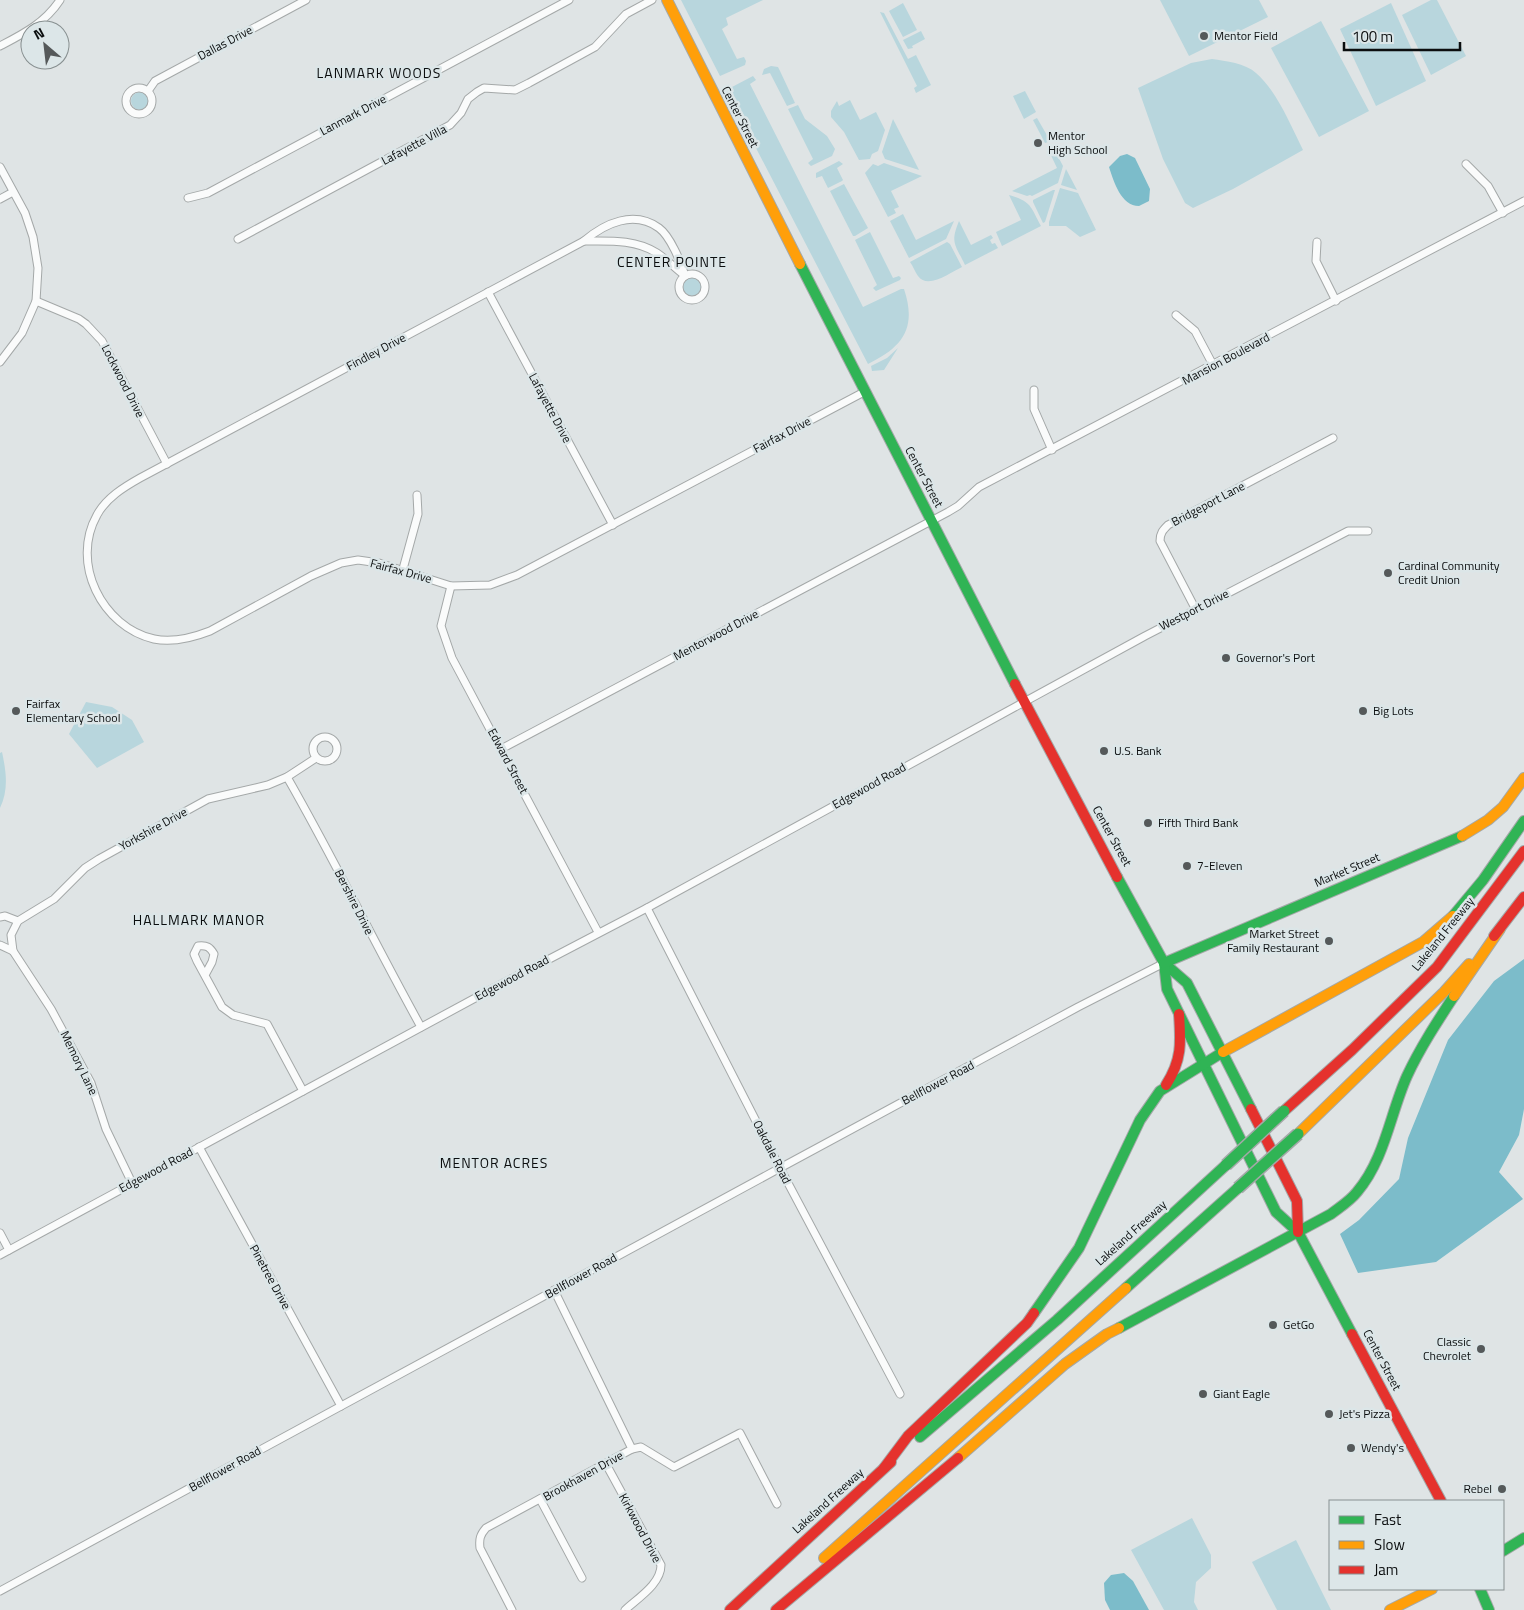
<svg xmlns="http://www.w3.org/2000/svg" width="1524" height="1610" font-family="'Titillium Web',sans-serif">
  <rect width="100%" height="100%" fill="#dfe4e5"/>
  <g fill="#b8d6dd">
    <polygon points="681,0 763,0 726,18 728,25 722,29 737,59 744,57 746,61 745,65 720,76"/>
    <polygon points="1160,0 1259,0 1268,17 1189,56"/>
    <polygon points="1431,0 1437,0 1466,56 1431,75 1402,15"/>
    <polygon points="903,3 917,30 903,37 889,11"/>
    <polygon points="1391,3 1426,81 1376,106 1340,29"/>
    <polygon points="880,12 884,13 908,59 916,55 931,85 916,93 914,88 917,86"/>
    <polygon points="1321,21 1369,111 1319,137 1271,48"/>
    <polygon points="921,31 925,39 912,46 913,48 908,49 903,40"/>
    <path d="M1212,59C1226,61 1245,63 1256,73C1277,91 1291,126 1303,150L1233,189L1193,208L1185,203L1163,159L1138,88L1191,63Z"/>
    <polygon points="771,66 778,67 780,71 795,103 787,106 770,73 762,75 764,69"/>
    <path d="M753,76L756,80L750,84L863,307L901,289H904C917,328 903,347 868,364L728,94L727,92L732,87Z"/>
    <polygon points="1025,91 1036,112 1024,119 1013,96"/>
    <circle cx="140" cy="101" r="9"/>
    <polygon points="850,100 860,120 876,112 885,130 878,151 872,154 870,159 859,160 844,132 831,117 831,111 837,101 839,106"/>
    <polygon points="798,105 805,119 827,136 835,149 832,156 811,166 808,163 813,159 788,109"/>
    <polygon points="1037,118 1048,137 1048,142 1045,143 1033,120"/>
    <polygon points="893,119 919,170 885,159 882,152"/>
    <polygon points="1052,145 1063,166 1058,183 1032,196 1030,195 1027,196 1012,191 1057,168 1047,147"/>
    <polygon points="839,161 843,164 837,168 843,180 842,181 828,188 822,176 816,178 816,173"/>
    <polygon points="884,163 922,176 891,191 899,207 894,209 896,213 888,217 865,173 873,164 878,166"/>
    <polygon points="1066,169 1077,190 1061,185"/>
    <polygon points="844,184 868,228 855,236 853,236 830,191"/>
    <polygon points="1060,188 1078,193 1096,230 1080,237 1066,226 1049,226 1049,222"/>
    <polygon points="1053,190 1055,190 1045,222 1043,223 1033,202 1033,200"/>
    <path d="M1009,195C1032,202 1030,206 1041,226L1002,246L996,232L1021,220Z"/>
    <polygon points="903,214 916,240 954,221 946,239 909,258 890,221"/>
    <path d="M959,221L971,245L991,235L993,238L990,240L992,244L995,243L998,248L965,265C955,244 950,243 959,221Z"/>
    <polygon points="870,232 893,278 899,276 901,278 900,280 876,291 873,288 877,285 855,240"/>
    <path d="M947,242L950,244L962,267C951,272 928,290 918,276C915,272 913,266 910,262Z"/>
    <circle cx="692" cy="288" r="11"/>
    <polygon points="898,348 884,370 872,371 871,366 887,358"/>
    <polygon points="86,702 112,707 132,720 144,742 97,768 69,734"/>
    <path d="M2,752C6,771 9,789 0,808V753Z"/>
    <polygon points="1192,1518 1211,1555 1211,1568 1196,1582 1194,1602 1198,1610 1164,1610 1131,1550"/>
    <polygon points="1296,1540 1331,1610 1277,1610 1252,1562"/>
  </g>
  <g fill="#7cbcca">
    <path d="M1127,154L1135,158L1150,189L1149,201L1139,206C1121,206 1114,182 1109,167L1120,156Z"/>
    <polygon points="1524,959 1524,1109 1519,1135 1499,1172 1523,1199 1436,1262 1358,1273 1340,1234 1359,1220 1399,1179 1408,1138 1448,1040 1494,981"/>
    <polygon points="1124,1573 1133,1581 1149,1610 1110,1610 1105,1600 1104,1583 1111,1575"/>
  </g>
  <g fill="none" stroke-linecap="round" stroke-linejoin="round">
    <defs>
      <g id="street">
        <path d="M0,46C23,34 45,23 60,0"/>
        <circle cx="139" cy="101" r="13"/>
        <polyline points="148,91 155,81 306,0"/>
        <polyline points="1466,164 1488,186 1503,213"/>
        <polyline points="0,167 25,213 33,237 38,268 36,301 22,333 0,362"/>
        <polyline points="188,198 208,193 569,0"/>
        <polyline points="0,199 13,192"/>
        <polyline points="238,239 450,125 461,113 468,99 477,92 484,88 515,90 529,83 595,47 626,14 652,0"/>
        <path d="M584,241C609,241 635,239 657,253C666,259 675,268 684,275"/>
        <polyline points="1317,242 1316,261 1336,301"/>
        <circle cx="692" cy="287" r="13"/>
        <path d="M685,276C681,262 670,236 659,228C634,210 605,223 584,241L140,478C124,487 106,498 97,515C70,563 102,627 154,639C173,643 192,638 210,631L311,576L341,563L358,560L379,563L451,586L490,585L517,575L864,392"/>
        <polyline points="488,292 613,525"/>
        <polyline points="36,301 79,319 86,324 102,341 167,464"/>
        <polyline points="1176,315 1195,331 1213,365"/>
        <polyline points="1034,390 1034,409 1052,450"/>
        <polyline points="403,569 418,514 417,495"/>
        <polyline points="451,586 441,626 452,658 598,932"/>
        <path d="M1196,610L1160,541C1160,533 1163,530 1168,525L1333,438"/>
        <circle cx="325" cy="749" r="12"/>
        <polyline points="501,749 948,512 958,506 979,487 1524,201"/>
        <path d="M287,777C334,859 375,944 421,1027"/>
        <polyline points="647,908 780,1168 900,1394"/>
        <polyline points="0,917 5,916 18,921"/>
        <polyline points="0,945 13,951"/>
        <path d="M205,975L212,962L214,954C210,947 207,945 198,946L194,954L197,961L222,1007L233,1015L267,1024L303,1091"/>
        <polyline points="199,1147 341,1406"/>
        <polyline points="132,1183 106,1129 91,1083 51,1009 13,951 11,935 18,921 54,899 85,868 99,859 208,799 268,785 287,777 316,758"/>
        <polyline points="0,1233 9,1250"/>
        <polyline points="0,1255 490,990 647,908 1145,636 1348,531 1368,531"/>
        <polyline points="632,1449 641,1447 674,1467 740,1433 777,1504"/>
        <path d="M606,1464L661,1565C661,1584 638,1598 625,1610"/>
        <polyline points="540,1499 582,1578"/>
        <polyline points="0,1591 780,1168 1078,1007 1164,963"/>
        <path d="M512,1610L480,1548C479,1539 480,1535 486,1528L632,1449L554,1290"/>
      </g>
      <g id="fast">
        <polyline points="800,264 1015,684"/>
        <polyline points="1117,877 1164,963 1187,983 1251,1109"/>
        <polyline points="1453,916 1483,880 1524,821"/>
        <polyline points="1164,963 1167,989 1276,1212 1298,1232 1352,1334"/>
        <polyline points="1164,963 1462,836"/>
        <polyline points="1126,1288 1238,1188"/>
        <polyline points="1034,1313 1079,1248 1140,1120 1160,1091 1223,1052"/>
        <path d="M1119,1328L1331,1214C1340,1207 1350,1201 1357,1192C1385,1159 1390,1114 1407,1076C1420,1048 1437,1022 1454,996"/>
        <polyline points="920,1437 1057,1320 1226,1165"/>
        <polyline points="1503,1551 1524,1538"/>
        <polyline points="1480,1589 1489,1610"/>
      </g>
      <g id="slow">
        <polyline points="667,0 800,264"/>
        <polyline points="1462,836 1488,820 1503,807 1524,778"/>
        <polyline points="1454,996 1500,929"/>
        <polyline points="1223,1052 1423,942 1453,916"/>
        <polyline points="1298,1134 1444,992 1469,964"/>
        <polyline points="958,1458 1065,1364 1107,1334 1119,1328"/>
        <polyline points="824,1558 1126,1288"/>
        <polyline points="1390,1610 1432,1589"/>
      </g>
      <g id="jam">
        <polyline points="1015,684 1117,877"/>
        <polyline points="1494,936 1524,897"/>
        <path d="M1166,1085C1182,1060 1181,1043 1179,1014"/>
        <polyline points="1251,1109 1297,1201 1298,1232"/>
        <polyline points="1284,1111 1352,1050 1437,967 1524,851"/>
        <polyline points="1352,1334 1441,1501"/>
        <polyline points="884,1468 908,1436 1027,1323 1034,1313"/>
        <polyline points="730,1610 891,1462"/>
        <polyline points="776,1610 958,1458"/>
      </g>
    </defs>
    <use href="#street" stroke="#a4a8a8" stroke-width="9"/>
    <use href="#fast" stroke="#a4a8a8" stroke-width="12"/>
    <use href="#slow" stroke="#a4a8a8" stroke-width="12"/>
    <use href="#jam" stroke="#a4a8a8" stroke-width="12"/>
    <use href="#street" stroke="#fafbfb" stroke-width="7"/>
    <use href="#fast" stroke="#30b455" stroke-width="10"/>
    <use href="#slow" stroke="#ff9f0a" stroke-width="10"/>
    <use href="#jam" stroke="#e5322d" stroke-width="10"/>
    <defs>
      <g id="fast-bridge">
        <polyline points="1226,1165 1284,1111"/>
        <polyline points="1238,1188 1298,1134"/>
      </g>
    </defs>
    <use href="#fast-bridge" stroke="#a4a8a8" stroke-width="14" stroke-linecap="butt"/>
    <use href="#fast-bridge" stroke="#30b455" stroke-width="11"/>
  </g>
  <g fill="#55595a" stroke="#dce6e8" stroke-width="2">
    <circle cx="1204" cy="36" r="5"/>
    <circle cx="1038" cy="143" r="5"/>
    <circle cx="1388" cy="573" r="5"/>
    <circle cx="1226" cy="658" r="5"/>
    <circle cx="16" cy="711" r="5"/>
    <circle cx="1363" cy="711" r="5"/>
    <circle cx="1104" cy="751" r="5"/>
    <circle cx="1148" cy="823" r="5"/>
    <circle cx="1187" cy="866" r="5"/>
    <circle cx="1329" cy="941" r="5"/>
    <circle cx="1273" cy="1325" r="5"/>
    <circle cx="1481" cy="1349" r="5"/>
    <circle cx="1203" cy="1394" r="5"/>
    <circle cx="1329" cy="1414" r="5"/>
    <circle cx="1351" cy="1448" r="5"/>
    <circle cx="1502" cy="1489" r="5"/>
  </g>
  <g text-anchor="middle" stroke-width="5" stroke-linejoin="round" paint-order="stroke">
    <g font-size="12" fill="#0b0e0f" stroke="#dce6e8" text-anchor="start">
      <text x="1214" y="40">Mentor Field</text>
      <text x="1048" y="140">Mentor<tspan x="1048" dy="14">High School</tspan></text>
      <text x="1398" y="570">Cardinal Community<tspan x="1398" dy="14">Credit Union</tspan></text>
      <text x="1236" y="662">Governor's Port</text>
      <text x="26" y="708">Fairfax<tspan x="26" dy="14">Elementary School</tspan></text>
      <text x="1373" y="715">Big Lots</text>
      <text x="1114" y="755">U.S. Bank</text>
      <text x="1158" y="827">Fifth Third Bank</text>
      <text x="1197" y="870">7-Eleven</text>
      <text x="1319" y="938" text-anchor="end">Market Street<tspan x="1319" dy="14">Family Restaurant</tspan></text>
      <text x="1283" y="1329">GetGo</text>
      <text x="1471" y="1346" text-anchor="end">Classic<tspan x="1471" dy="14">Chevrolet</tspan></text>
      <text x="1213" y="1398">Giant Eagle</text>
      <text x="1339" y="1418">Jet's Pizza</text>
      <text x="1361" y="1452">Wendy's</text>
      <text x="1492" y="1493" text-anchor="end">Rebel</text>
    </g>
    <g font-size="12" fill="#0b0e0f" stroke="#dce6e8">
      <text transform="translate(225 43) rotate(-28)" y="4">Dallas Drive</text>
      <text transform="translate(353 115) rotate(-28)" y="4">Lanmark Drive</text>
      <text transform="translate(740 117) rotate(63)" y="4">Center Street</text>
      <text transform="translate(414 145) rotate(-28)" y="4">Lafayette Villa</text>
      <text transform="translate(376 352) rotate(-28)" y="4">Findley Drive</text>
      <text transform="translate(1226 359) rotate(-28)" y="4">Mansion Boulevard</text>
      <text transform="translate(123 381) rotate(63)" y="4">Lockwood Drive</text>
      <text transform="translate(550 408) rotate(62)" y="4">Lafayette Drive</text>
      <text transform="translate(782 435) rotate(-28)" y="4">Fairfax Drive</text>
      <text transform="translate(924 477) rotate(62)" y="4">Center Street</text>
      <text transform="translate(1208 504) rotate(-28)" y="4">Bridgeport Lane</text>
      <text transform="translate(401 571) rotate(15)" y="4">Fairfax Drive</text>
      <text transform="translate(1194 610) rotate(-27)" y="4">Westport Drive</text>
      <text transform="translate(716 635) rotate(-28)" y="4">Mentorwood Drive</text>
      <text transform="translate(508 761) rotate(62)" y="4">Edward Street</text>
      <text transform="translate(869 786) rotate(-29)" y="4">Edgewood Road</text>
      <text transform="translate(153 829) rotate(-29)" y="4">Yorkshire Drive</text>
      <text transform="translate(1112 836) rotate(61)" y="4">Center Street</text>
      <text transform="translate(1347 870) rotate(-23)" y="4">Market Street</text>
      <text transform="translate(354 902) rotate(63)" y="4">Bershire Drive</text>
      <text transform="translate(1443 934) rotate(-51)" y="4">Lakeland Freeway</text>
      <text transform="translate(512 978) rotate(-28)" y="4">Edgewood Road</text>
      <text transform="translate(79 1063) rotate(64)" y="4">Memory Lane</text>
      <text transform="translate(938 1083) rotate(-28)" y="4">Bellflower Road</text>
      <text transform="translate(772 1152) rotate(63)" y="4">Oakdale Road</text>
      <text transform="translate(156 1170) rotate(-28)" y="4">Edgewood Road</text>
      <text transform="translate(1131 1233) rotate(-42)" y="4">Lakeland Freeway</text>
      <text transform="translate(581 1276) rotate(-29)" y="4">Bellflower Road</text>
      <text transform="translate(270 1277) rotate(61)" y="4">Pinetree Drive</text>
      <text transform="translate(1382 1360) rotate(62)" y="4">Center Street</text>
      <text transform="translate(225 1469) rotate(-29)" y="4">Bellflower Road</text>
      <text transform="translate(583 1476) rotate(-29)" y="4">Brookhaven Drive</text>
      <text transform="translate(828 1501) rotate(-42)" y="4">Lakeland Freeway</text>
      <text transform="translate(640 1528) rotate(62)" y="4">Kirkwood Drive</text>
    </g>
    <g font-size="14" letter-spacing="1" fill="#0b0e0f" stroke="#dce6e8">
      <text x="379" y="78">LANMARK WOODS</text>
      <text x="672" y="267">CENTER POINTE</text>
      <text x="199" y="925">HALLMARK MANOR</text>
      <text x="494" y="1168">MENTOR ACRES</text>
    </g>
  </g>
  <rect x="1329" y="1500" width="175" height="90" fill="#dce6e8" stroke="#889091"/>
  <rect x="1339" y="1516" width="25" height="8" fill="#30b455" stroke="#889091"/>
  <text x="1374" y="1525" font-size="15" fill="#0b0e0f">Fast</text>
  <rect x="1339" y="1541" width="25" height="8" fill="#ff9f0a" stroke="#889091"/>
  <text x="1374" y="1550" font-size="15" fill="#0b0e0f">Slow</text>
  <rect x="1339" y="1566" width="25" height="8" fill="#e5322d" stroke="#889091"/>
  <text x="1374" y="1575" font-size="15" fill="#0b0e0f">Jam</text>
  <g transform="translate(45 45) rotate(332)"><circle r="24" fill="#dce6e8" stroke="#889091"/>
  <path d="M0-4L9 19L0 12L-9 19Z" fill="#55595a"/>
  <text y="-8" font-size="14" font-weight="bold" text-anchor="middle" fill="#0b0e0f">N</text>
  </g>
  <path d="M1344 42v8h116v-8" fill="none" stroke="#0b0e0f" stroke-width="2.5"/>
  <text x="1352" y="42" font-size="15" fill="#0b0e0f" stroke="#dce6e8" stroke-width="4" paint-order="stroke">100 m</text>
</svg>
